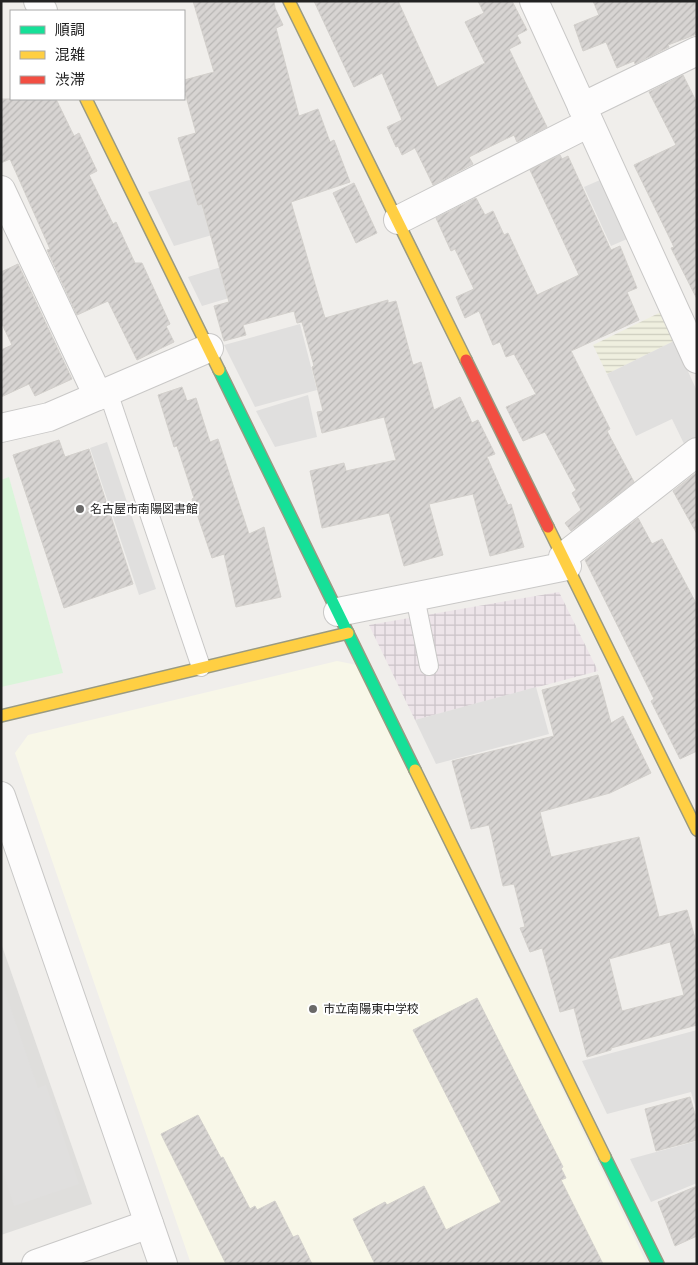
<svg xmlns="http://www.w3.org/2000/svg" width="698" height="1265" font-family="'Noto Sans','Noto Sans JP',sans-serif">
  <defs>
    <pattern id="industrial-grid" width="8" height="8" patternUnits="userSpaceOnUse" patternTransform="scale(1.25)"><rect width="8" height="8" fill="#ede4e9"/><path d="M0 4h8M4 0v8" fill="none" stroke="#cbc3c8"/></pattern>
    <pattern id="farmland-rules" width="6" height="5" patternUnits="userSpaceOnUse" patternTransform="scale(1.25)"><rect width="6" height="5" fill="#efefdf"/><path d="M0 2.5h6" fill="none" stroke="#cdcdbf"/></pattern>
    <pattern id="building-hatch" width="6" height="6" patternUnits="userSpaceOnUse" patternTransform="scale(1.25)"><rect width="6" height="6" fill="#d7d4d2"/><path d="M-1 1l2-2M0 6l6-6M5 7l2-2" fill="none" stroke="#b8b6b4"/></pattern>
  </defs>
  <rect width="100%" height="100%" fill="#f0eeeb"/>
  <polygon fill="#dfdedc" points="1,943 92,1204 1,1235"/>
  <polygon fill="url(#industrial-grid)" points="559,592 598,671 415,720 369,625"/>
  <polygon fill="#f8f7e8" points="337,661 357,665 647,1264 191,1264 15,753 28,735"/>
  <polygon fill="url(#farmland-rules)" points="661,312 674,341 607,374 593,345"/>
  <polygon fill="#daf5da" points="9,477 63,673 1,687 1,480"/>
  <g fill="#e0dfde">
    <polygon points="217,172 233,229 174,246 148,192"/>
    <polygon points="600,180 627,239 611,246 584,187"/>
    <polygon points="288,247 297,278 202,306 188,277"/>
    <polygon points="300,324 317,390 255,407 224,345"/>
    <polygon points="674,341 697,391 697,443 687,450 672,419 636,436 607,374"/>
    <polygon points="308,395 317,437 275,447 256,411"/>
    <polygon points="107,442 156,589 139,595 90,448"/>
    <polygon points="536,687 549,734 436,764 415,720"/>
    <polygon points="1,979 38,1088 46,1085 79,1184 14,1206 1,1167"/>
    <polygon points="697,1030 697,1112 691,1092 607,1114 582,1061"/>
    <polygon points="697,1141 697,1183 651,1202 630,1159"/>
  </g>
  <g fill="url(#building-hatch)" stroke="#d3d0cc" fill-rule="evenodd">
    <polygon points="193,1 274,1 275,8 283,25 276,28 299,116 318,109 330,142 334,140 350,182 291,202 325,318 388,300 388,303 396,301 413,365 421,362 434,410 460,397 472,423 478,420 495,454 487,457 508,505 511,504 524,547 490,556 473,494 429,504 443,555 404,566 389,513 322,528 310,471 344,463 346,471 396,460 384,417 322,433 317,412 323,411 312,367 314,366 302,322 297,323 294,311 243,325 246,335 224,341 214,306 229,302 202,204 198,205 178,138 196,133 184,89 184,80 214,72"/>
    <polygon points="314,1 398,1 437,87 485,63 465,22 484,13 478,1 512,1 527,30 517,35 521,43 509,49 547,127 517,142 514,135 469,157 473,164 433,185 415,148 402,155 398,146 396,147 387,127 402,120 382,73 354,87"/>
    <polygon points="593,1 697,1 697,34 668,45 669,47 635,64 634,61 617,68 606,42 583,51 574,25 599,15"/>
    <polygon points="683,75 697,103 697,299 671,248 674,247 634,165 676,145 649,92"/>
    <polygon points="1,99 56,99 74,136 79,133 97,171 89,175 113,224 116,222 135,263 142,263 170,324 166,326 174,342 137,360 108,301 77,315 47,250 50,249 10,159 1,163"/>
    <polygon points="560,155 562,159 568,156 611,250 620,246 637,288 627,292 639,320 571,351 610,429 607,431 634,482 571,531 565,523 581,510 572,493 576,490 545,432 523,441 506,407 536,394 514,354 506,357 500,342 493,345 479,311 465,318 456,297 474,289 455,249 451,251 436,218 476,198 485,215 493,211 504,235 508,233 537,295 579,275 530,170"/>
    <polygon points="354,183 377,233 356,243 333,193"/>
    <polygon points="18,264 72,379 35,396 29,384 1,397 1,350 12,345 1,322 1,272"/>
    <polygon points="182,387 187,401 196,398 210,442 218,439 249,534 264,527 281,597 236,607 224,554 212,558 192,499 194,498 177,446 174,447 158,395"/>
    <polygon points="59,440 65,457 89,449 133,584 64,608 13,455"/>
    <polygon points="697,472 697,534 673,491"/>
    <polygon points="638,518 652,544 662,539 697,605 697,751 680,759 651,701 654,699 585,560"/>
    <path d="M598,675L611,723L623,716L651,773L610,793L540,812L551,857L639,837L659,917L687,910L697,945V1025L611,1048V1050L587,1057L574,1008L560,1012L542,948L530,952L520,928L525,927L514,884L503,886L489,825L471,829L452,761L554,736L542,690ZM670,942L684,995L622,1011L609,959Z"/>
    <polygon points="477,998 563,1167 561,1168 566,1178 561,1180 603,1264 375,1264 353,1219 385,1202 387,1205 424,1186 446,1230 501,1202 413,1030"/>
    <polygon points="690,1097 697,1121 697,1140 656,1151 645,1109"/>
    <polygon points="198,1115 221,1158 223,1157 250,1209 255,1206 257,1210 275,1201 293,1237 298,1235 312,1264 226,1264 161,1134"/>
    <polygon points="697,1186 697,1236 675,1246 658,1202"/>
  </g>
  <g fill="none" stroke-linecap="round" stroke-linejoin="round">
    <defs>
      <g id="lane">
        <polyline points="108,392 201,667"/>
        <polyline points="415,597 429,666"/>
      </g>
      <g id="street">
        <polyline points="38,1 43,11"/>
        <polyline points="534,1 697,359"/>
        <polyline points="582,107 697,51"/>
        <polyline points="1,190 98,396"/>
        <polyline points="398,220 589,123"/>
        <polyline points="1,428 49,417 209,348"/>
        <polyline points="563,557 697,452"/>
        <polyline points="338,612 567,566"/>
        <polyline points="1,796 163,1264"/>
        <polyline points="36,1264 149,1224"/>
      </g>
      <g id="fast">
        <polyline points="219,370 415,770"/>
        <polyline points="605,1157 658,1264"/>
      </g>
      <g id="slow">
        <polyline points="289,1 466,360"/>
        <polyline points="86,99 219,370"/>
        <polyline points="548,527 697,830"/>
        <polyline points="1,716 348,633"/>
        <polyline points="415,770 605,1157"/>
      </g>
      <polyline id="jam" points="466,360 548,527"/>
    </defs>
    <use href="#lane" stroke="#c9c8c7" stroke-width="20"/>
    <use href="#street" stroke="#c9c8c7" stroke-width="30"/>
    <use href="#fast" stroke="#999a82" stroke-width="14"/>
    <use href="#slow" stroke="#999a82" stroke-width="14"/>
    <use href="#jam" stroke="#999a82" stroke-width="14"/>
    <use href="#lane" stroke="#fdfcfc" stroke-width="18"/>
    <use href="#street" stroke="#fdfcfc" stroke-width="28"/>
    <use href="#fast" stroke="#16e098" stroke-width="11"/>
    <use href="#slow" stroke="#ffcf43" stroke-width="11"/>
    <use href="#jam" stroke="#f24e42" stroke-width="11"/>
  </g>
  <g fill="#6a6968" stroke="#fff" stroke-width="2">
    <circle cx="80" cy="509" r="5"/>
    <circle cx="313" cy="1009" r="5"/>
  </g>
  <g text-anchor="middle" stroke-width="4" stroke-linejoin="round" paint-order="stroke">
    <g font-size="12" fill="#222" stroke="#fff" text-anchor="start">
      <text x="90" y="513">名古屋市南陽図書館</text>
      <text x="323" y="1013">市立南陽東中学校</text>
    </g>
  </g>
  <rect width="698" height="1265" fill="none" stroke="#222222" stroke-width="5"/>
  <rect x="10" y="10" width="175" height="90" fill="#ffffff" stroke="#a7a7a7"/>
  <rect x="20" y="26" width="25" height="8" fill="#16e098" stroke="#a7a7a7"/>
  <text x="55" y="35" font-size="15" fill="#222222">順調</text>
  <rect x="20" y="51" width="25" height="8" fill="#ffcf43" stroke="#a7a7a7"/>
  <text x="55" y="60" font-size="15" fill="#222222">混雑</text>
  <rect x="20" y="76" width="25" height="8" fill="#f24e42" stroke="#a7a7a7"/>
  <text x="55" y="85" font-size="15" fill="#222222">渋滞</text>
</svg>
